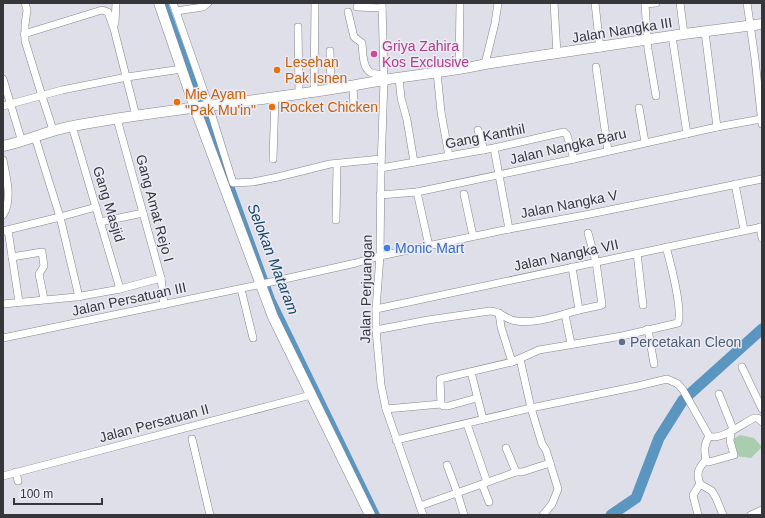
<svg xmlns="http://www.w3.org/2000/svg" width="765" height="518" font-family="Helvetica,sans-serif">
  <rect width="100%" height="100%" fill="#dfdfe9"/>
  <polygon fill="#aacdb0" points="740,435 754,438 762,447 751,458 735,456 730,441"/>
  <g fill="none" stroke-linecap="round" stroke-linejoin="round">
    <polyline stroke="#5b96c0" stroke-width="6" points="165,3 272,299 377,515"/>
    <polyline stroke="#5b96c0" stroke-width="11" points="611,515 636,498 659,438 683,400 762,329"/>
    <defs>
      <g id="street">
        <polyline points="25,3 27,10 25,25 25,41 42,96 53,130"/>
        <polyline points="173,3 209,106 233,183 253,182 278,177 330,164 381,159"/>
        <polyline points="382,3 384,80 381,168 380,256 376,309 376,330 381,385 386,409 423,515"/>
        <polyline points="554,3 557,54"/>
        <polyline points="595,3 600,48"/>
        <polyline points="680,3 684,34"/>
        <polyline points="747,3 755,59 762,124"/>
        <polyline points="357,7 382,8"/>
        <polyline points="176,11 203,7 208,3"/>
        <path d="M348,12L354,37L362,43C363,51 362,67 370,72C373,74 379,74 383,75"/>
        <polyline points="115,23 116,3"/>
        <polyline points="298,27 299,94"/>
        <polyline points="705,32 717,127"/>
        <polyline points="24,34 102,10 108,12 114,29 136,116"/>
        <polyline points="672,36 687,134"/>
        <polyline points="330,51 331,89"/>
        <polyline points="485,64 495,23 498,3"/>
        <polyline points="596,67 608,151"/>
        <polyline points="459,70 460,3"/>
        <polyline points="437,72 441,112 449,156"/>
        <polyline points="399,78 401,98 407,120 414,162"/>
        <polyline points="3,79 22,142"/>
        <polyline points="353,86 354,109"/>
        <polyline points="314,92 315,3"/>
        <polyline points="656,96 648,49 645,4 656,3"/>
        <polyline points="3,106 62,90 127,77 182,69"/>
        <polyline points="639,108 645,142"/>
        <polyline points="117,119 161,278 164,305"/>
        <polyline points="72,126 120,289"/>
        <polyline points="478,130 484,150"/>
        <polyline points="35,137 60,217 79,297"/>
        <polyline points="494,148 509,229"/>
        <polyline points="273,159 275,96"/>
        <path d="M3,160C6,176 13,200 3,215"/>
        <polyline points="381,168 494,148 564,132 567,135 574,159"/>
        <polyline points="735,184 744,230"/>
        <polyline points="417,192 429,246"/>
        <polyline points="464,194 473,236"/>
        <polyline points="380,195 417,192 574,159 717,127 761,119"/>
        <polyline points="336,220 337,164"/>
        <polyline points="100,222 143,213"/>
        <polyline points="760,227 762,238"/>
        <polyline points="8,230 19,302"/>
        <polyline points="3,231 60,217 96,207"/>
        <polyline points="637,253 643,305"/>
        <polyline points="12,257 42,252 44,266 39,274 44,299"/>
        <polyline points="572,267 579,310 602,305 596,262 588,233"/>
        <polyline points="241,289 253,338"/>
        <polyline points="3,304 76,297 120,289 161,278"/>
        <polyline points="376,309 762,227"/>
        <polyline points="499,313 501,327 512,362"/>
        <polyline points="565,314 571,344"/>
        <polyline points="648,329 654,364"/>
        <path d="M376,330L428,320L490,311C500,311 506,320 516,321C537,324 559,315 579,310"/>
        <polyline points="3,338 262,284 356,263 380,256 509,229 585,215 762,179"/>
        <polyline points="520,359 531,408 542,444 546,450 558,489 552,504 543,515"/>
        <polyline points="742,367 762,409"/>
        <polyline points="471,372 483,419"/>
        <polyline points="719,394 733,429"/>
        <path d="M477,398L448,406H443L441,404L440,379L512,362L539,350L622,336L678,323C683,310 670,261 666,247"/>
        <polyline points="386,409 441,404"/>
        <polyline points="467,424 487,482"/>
        <path d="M709,436C704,445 704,450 706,460L709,462L734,455L730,441L731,431"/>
        <polyline points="192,439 210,515"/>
        <path d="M396,440L531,408L638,386L667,379L678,384L683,390L709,436C721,441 742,424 754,418H758L762,422"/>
        <polyline points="506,448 516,472"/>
        <path d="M706,460C698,468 696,474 700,484L712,491L716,498L723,515"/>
        <polyline points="447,465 457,492 464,515"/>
        <polyline points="16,472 18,481"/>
        <polyline points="3,476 311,395"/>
        <polyline points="482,484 489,502"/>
        <polyline points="420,506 516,472 522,472 550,463"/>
        <polyline points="698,515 693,495 700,484"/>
        <polyline points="751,515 762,510"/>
      </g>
      <g id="secondary">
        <polyline points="159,3 195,108 273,317 370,515"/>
        <path d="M3,146C27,141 49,130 73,126C152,111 233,104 312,92C336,89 360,84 384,80C418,74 452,72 485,64L684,34L762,24"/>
      </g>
    </defs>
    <use href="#street" stroke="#84848e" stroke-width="8"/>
    <use href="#secondary" stroke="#84848e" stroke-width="11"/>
    <use href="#street" stroke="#fff" stroke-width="7"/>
    <use href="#secondary" stroke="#fff" stroke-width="10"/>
  </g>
  <circle fill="#d1479c" stroke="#ececf7" stroke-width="1.5" cx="374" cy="54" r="4"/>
  <g fill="#e8710a" stroke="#ececf7" stroke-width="1.5">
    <circle cx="277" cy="70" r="4"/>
    <circle cx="177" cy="102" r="4"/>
    <circle cx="272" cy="107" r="4"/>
  </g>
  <circle fill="#3f7fe0" stroke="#ececf7" stroke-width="1.5" cx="387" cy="248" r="4"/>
  <circle fill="#5c6f8a" stroke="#ececf7" stroke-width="1.5" cx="622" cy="342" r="4"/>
  <g text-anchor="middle" stroke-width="3" stroke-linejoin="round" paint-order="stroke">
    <g font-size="14" fill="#35353a" stroke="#ececf7">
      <text transform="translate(622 30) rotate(-9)" y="5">Jalan Nangka III</text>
      <text transform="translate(485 136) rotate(-11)" y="5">Gang Kanthil</text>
      <text transform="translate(568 146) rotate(-13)" y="5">Jalan Nangka Baru</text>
      <text transform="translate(109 204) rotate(73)" y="5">Gang Masjid</text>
      <text transform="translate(569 204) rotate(-11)" y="5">Jalan Nangka V</text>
      <text transform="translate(155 208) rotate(75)" y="5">Gang Amat Rejo I</text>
      <text transform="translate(566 255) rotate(-12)" y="5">Jalan Nangka VII</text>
      <text transform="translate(366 289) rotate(-89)" y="5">Jalan Perjuangan</text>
      <text transform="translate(129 299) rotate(-12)" y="5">Jalan Persatuan III</text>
      <text transform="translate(154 423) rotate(-15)" y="5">Jalan Persatuan II</text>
    </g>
    <g font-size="14" fill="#b23c85" stroke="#ececf7" text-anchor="start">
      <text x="382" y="51">Griya Zahira<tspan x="382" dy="16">Kos Exclusive</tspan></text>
    </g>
    <g font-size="14" fill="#c56008" stroke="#ececf7" text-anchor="start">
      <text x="285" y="67">Lesehan<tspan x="285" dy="16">Pak Isnen</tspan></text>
      <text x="185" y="99">Mie Ayam<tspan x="185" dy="16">"Pak Mu'in"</tspan></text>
      <text x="280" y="112">Rocket Chicken</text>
    </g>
    <g font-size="14" fill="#366cbe" stroke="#ececf7" text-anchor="start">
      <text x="395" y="253">Monic Mart</text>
    </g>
    <g font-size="14" fill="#4e5e75" stroke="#ececf7" text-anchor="start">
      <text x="630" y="347">Percetakan Cleon</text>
    </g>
    <g font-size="15" font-style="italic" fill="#164462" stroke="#ececf7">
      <text transform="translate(273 259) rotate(69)" y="5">Selokan Mataram</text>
    </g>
  </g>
  <rect width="765" height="518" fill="none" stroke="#35353a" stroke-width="8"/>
  <path d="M14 498v6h88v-6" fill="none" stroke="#35353a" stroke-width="2"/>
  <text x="20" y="498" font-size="12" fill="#35353a" stroke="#ececf7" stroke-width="3" paint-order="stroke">100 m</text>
</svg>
